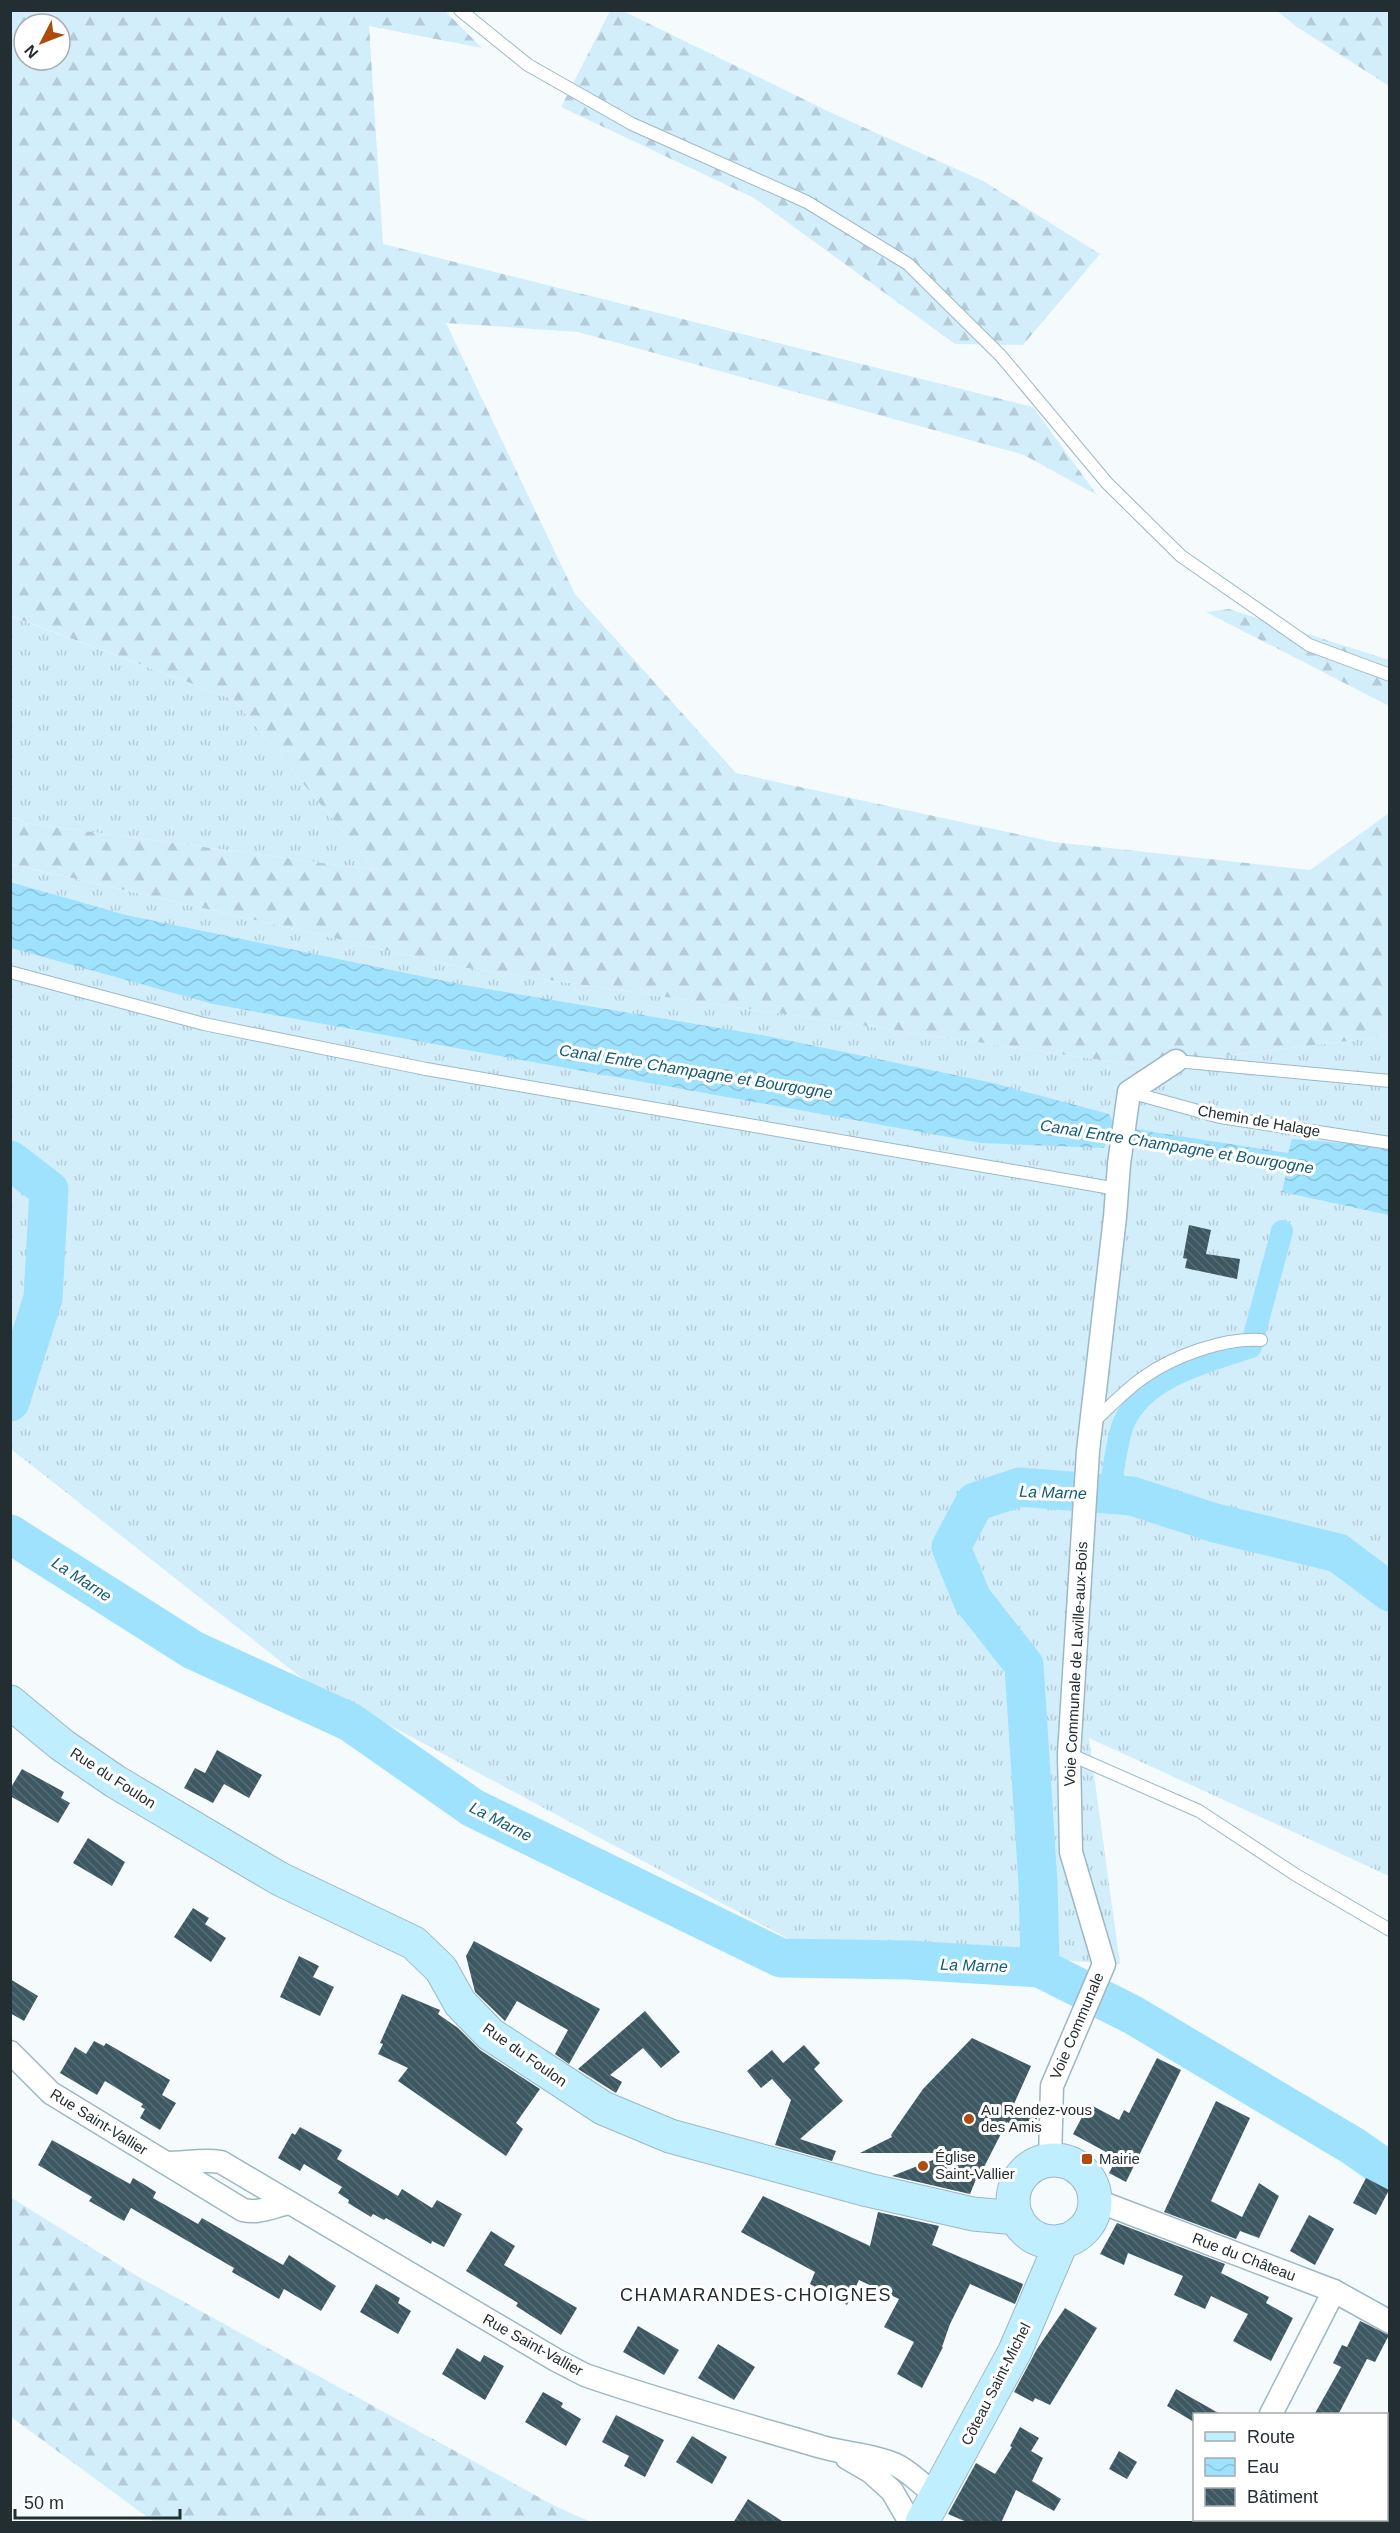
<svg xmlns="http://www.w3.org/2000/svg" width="1400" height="2533" font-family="Helvetica,sans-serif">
  <defs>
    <pattern id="grass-tufts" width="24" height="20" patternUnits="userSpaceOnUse" patternTransform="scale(1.5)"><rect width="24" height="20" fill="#d3eefb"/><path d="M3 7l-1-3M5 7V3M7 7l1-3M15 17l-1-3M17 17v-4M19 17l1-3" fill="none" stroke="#b5ccd8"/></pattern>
    <pattern id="forest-firs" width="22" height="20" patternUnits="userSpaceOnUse" patternTransform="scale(1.5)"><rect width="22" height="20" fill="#d3eefb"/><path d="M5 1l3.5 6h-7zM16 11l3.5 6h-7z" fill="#b5ccd8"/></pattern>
    <pattern id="water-waves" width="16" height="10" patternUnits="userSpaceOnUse" patternTransform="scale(1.5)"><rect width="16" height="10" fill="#9fe2fe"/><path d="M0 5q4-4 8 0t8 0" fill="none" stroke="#89c2da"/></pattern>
    <pattern id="building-back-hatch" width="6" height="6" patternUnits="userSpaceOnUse" patternTransform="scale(1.5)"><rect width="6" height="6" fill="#3e5862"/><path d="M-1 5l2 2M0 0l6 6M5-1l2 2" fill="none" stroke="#576d75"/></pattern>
  </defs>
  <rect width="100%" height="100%" fill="#f5fbfd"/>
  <g fill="url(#grass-tufts)">
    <polygon points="10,616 233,699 375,870 25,823 11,816"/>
    <polygon points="10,864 460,967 1142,1066 1381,1037 1389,1033 1389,1876 1089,1738 1120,1964 802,1946 303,1679 11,1449"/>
  </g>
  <g fill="url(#forest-firs)" fill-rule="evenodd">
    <path d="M11,11H445L482,48L369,26L383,244L1033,407L1097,495L1024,455L578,332L446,323L575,594L736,773L1054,842L1310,870L1389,813V1033L1381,1037L1142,1066L460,967L11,864L10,816L25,823L375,870L233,699L11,616ZM24,24H60V60H24Z"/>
    <polygon points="610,11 623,11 834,114 983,181 1100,254 1023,345 955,344 754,198 561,107"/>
    <polygon points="1277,11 1389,11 1389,86 1297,27"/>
    <polygon points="1229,609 1389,660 1389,706 1206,612"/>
    <polygon points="10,2197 137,2276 555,2506 591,2522 154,2522 11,2417"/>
  </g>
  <polygon fill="url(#water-waves)" points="10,882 126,915 464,985 767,1036 993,1083 1109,1114 1115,1126 1288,1153 1292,1139 1355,1144 1389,1150 1389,1215 1282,1192 1286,1173 1107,1139 1104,1148 981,1143 213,1004 11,948"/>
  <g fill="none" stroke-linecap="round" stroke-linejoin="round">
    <path stroke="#9fe2fe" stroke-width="22" d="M1109,1494C1113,1476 1117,1437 1124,1422C1146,1375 1207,1362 1251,1347L1282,1231"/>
    <g stroke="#9fe2fe" stroke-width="39">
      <polyline points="10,1160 49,1190 43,1298 10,1402"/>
      <polyline points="10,1534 193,1650 350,1722 473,1808 781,1958 908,1960 1040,1968 1038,1884 1024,1665 972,1599 951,1547 975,1502 1020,1487 1132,1496 1215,1523 1338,1553 1390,1592"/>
      <polyline points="1040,1968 1133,2015 1353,2146 1390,2172"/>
    </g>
  </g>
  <g fill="url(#building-back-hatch)">
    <polygon points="1189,1225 1211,1230 1206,1254 1240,1259 1237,1279 1185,1268 1187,1259 1183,1258"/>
    <polygon points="217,1750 262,1775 249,1798 224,1784 213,1803 184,1788 195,1768 205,1773"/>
    <polygon points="22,1769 64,1792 61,1798 70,1803 58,1823 10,1796 10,1789"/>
    <polygon points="88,1838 125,1862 112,1886 73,1863"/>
    <polygon points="193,1908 209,1918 205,1924 226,1938 211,1962 174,1937"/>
    <polygon points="474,1941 600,2009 569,2064 555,2054 568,2030 517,2001 505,2021 475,1992 466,1956"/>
    <polygon points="299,1956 319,1966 313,1977 334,1987 320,2016 280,1997"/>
    <polygon points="10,1979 38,1996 24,2021 10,2013"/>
    <polygon points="402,1994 440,2010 438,2014 458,2028 480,2050 540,2089 516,2123 523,2129 506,2156 398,2081 408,2068 378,2054 383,2044 380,2043"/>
    <polygon points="645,2011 680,2052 661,2068 643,2048 610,2075 622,2082 616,2093 578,2069"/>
    <polygon points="972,2038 1031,2066 1014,2104 1038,2116 1030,2133 1007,2122 982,2171 981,2167 970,2194 892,2176 951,2153 860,2153 892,2137 891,2135 923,2089"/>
    <polygon points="94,2041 104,2046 106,2043 170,2080 162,2095 176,2103 160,2130 140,2118 145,2109 141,2107 143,2104 105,2081 97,2095 60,2073 75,2047 86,2054"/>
    <polygon points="804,2045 820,2063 814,2069 843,2101 800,2139 836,2151 832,2161 775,2145 791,2100 772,2079 761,2088 747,2071 772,2050 783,2063"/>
    <polygon points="1157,2058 1181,2070 1126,2182 1109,2173 1117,2158 1073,2134 1089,2104 1119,2120 1124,2110 1129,2113"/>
    <polygon points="1216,2101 1250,2118 1211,2201 1242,2217 1259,2183 1279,2196 1259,2238 1240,2231 1236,2239 1164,2212"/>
    <polygon points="300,2127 342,2150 337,2159 398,2196 402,2189 432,2208 437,2200 462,2214 444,2247 432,2241 431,2244 386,2218 384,2220 373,2214 371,2217 348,2203 349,2200 338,2193 342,2187 304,2164 300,2171 278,2158 292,2133 295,2135"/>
    <polygon points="52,2140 130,2184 133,2178 145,2185 156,2192 153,2198 198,2224 202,2218 283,2265 289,2255 336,2286 321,2311 284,2289 279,2299 232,2272 234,2268 131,2208 124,2221 89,2201 92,2197 38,2165"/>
    <polygon points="1366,2178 1389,2190 1376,2215 1353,2203"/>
    <polygon points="763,2196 870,2246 878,2212 939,2226 932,2245 1023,2284 1022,2287 1015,2304 970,2284 950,2324 942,2347 943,2347 922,2388 897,2374 914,2342 884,2327 899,2299 859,2280 847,2305 810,2284 815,2272 741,2232"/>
    <polygon points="1309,2215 1334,2229 1315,2265 1290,2251"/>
    <polygon points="1117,2223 1225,2264 1221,2273 1269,2297 1266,2303 1293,2318 1271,2361 1233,2341 1248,2314 1211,2296 1205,2309 1174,2295 1183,2276 1128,2253 1124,2265 1100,2254"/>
    <polygon points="491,2231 515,2246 504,2265 577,2308 561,2335 516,2306 518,2303 466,2271"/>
    <polygon points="376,2284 400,2298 398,2303 411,2311 398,2334 360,2312"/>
    <polygon points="1065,2308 1097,2328 1050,2405 1035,2398 1033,2402 1014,2392 1037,2349"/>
    <polygon points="1360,2321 1389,2335 1375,2362 1367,2359 1338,2415 1314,2415 1341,2367 1333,2363 1342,2345 1347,2347"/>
    <polygon points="638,2326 679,2350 664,2375 623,2352"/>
    <polygon points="718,2344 755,2367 734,2400 698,2378"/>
    <polygon points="457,2348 480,2362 484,2355 504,2366 485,2400 442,2374"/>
    <polygon points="1176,2389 1222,2415 1194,2415 1194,2422 1167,2406"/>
    <polygon points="543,2392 563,2403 561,2407 581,2419 566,2446 525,2422"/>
    <polygon points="616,2415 664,2440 645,2477 624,2466 629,2456 602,2442"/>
    <polygon points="1020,2427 1039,2438 1031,2451 1043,2458 1032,2481 1061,2499 1054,2511 1016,2490 1001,2523 969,2523 948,2514 976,2463 995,2474 1012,2447 1010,2446"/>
    <polygon points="692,2436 727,2457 712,2484 676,2462"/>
    <polygon points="1119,2451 1137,2462 1127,2479 1109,2469"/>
    <polygon points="748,2499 785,2523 733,2523"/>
  </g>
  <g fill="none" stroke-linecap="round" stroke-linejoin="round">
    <defs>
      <g id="lane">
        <polyline points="460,10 528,65 632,124 807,202 908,264 1001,356 1107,483 1181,556 1309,645 1390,675"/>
        <polyline points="10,972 204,1024 426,1069 1117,1189"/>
        <polyline points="1176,1061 1390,1081"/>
        <polyline points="1129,1092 1220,1117 1390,1143"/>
        <path d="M1092,1423C1109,1408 1125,1390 1144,1377C1174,1356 1225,1337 1261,1340"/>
        <polyline points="1069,1754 1199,1811 1296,1875 1390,1930"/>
      </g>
      <g id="street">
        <path d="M10,2052L51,2093L243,2210C259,2214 273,2206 290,2203"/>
        <polyline points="1050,2160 1052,2086 1104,1964 1071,1852 1069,1754 1088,1451 1115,1217 1119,1164 1129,1092 1176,1061"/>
        <path d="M166,2163C185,2163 203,2159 221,2162L556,2360L585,2375C663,2402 743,2424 822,2447C846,2454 871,2454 894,2464C911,2471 922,2487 938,2495"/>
        <polyline points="1095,2200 1334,2291 1390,2322"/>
        <polyline points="1271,2414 1334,2291"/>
        <polyline points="847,2458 871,2472 892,2491 910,2522"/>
        <polyline points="1245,2520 1246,2522"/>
      </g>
      <g id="secondary">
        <polyline points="10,1702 62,1745 116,1782 280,1879 414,1943 441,1969 460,2003 490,2034 603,2108 670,2136 868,2190 973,2214 1017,2218"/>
        <circle cx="1054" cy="2201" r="41"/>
        <polyline points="922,2522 1015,2351 1062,2241"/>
      </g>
    </defs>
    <use href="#lane" stroke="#9cb8c4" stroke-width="14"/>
    <use href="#street" stroke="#9cb8c4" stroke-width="25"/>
    <use href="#secondary" stroke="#9cb8c4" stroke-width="35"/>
    <use href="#lane" stroke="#fff" stroke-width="12"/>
    <use href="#street" stroke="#fff" stroke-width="22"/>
    <use href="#secondary" stroke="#bfeffe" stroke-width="33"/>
  </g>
  <g fill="#ae4c0f" stroke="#fff" stroke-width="2">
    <circle cx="969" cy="2119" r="6"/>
    <rect x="1081" y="2153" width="12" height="12" rx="3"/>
    <circle cx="923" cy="2166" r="6"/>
  </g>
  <g text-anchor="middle" stroke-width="6" stroke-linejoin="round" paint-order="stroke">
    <g font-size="15" fill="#232e32" stroke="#fff">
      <text transform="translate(1259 1121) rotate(10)" y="5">Chemin de Halage</text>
      <text transform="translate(1076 1664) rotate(-87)" y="5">Voie Communale de Laville-aux-Bois</text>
      <text transform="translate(113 1778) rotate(33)" y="5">Rue du Foulon</text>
      <text transform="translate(1077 2026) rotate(-67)" y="5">Voie Communale</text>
      <text transform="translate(525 2055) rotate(35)" y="5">Rue du Foulon</text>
      <text transform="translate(99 2122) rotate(32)" y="5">Rue Saint-Vallier</text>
      <text transform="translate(1244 2257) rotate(21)" y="5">Rue du Château</text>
      <text transform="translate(533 2345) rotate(29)" y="5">Rue Saint-Vallier</text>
      <text transform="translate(996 2384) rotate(-63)" y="5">Côteau Saint-Michel</text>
    </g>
    <g font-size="15" fill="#232e32" stroke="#fff" text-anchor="start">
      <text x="981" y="2115">Au Rendez-vous<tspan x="981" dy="17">des Amis</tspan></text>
      <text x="935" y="2162">Église<tspan x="935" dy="17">Saint-Vallier</tspan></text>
      <text x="1099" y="2164">Mairie</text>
    </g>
    <g font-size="16" font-style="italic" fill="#135a72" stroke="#fff">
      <text transform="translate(696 1071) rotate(9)" y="6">Canal Entre Champagne et Bourgogne</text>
      <text transform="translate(1177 1146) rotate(9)" y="6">Canal Entre Champagne et Bourgogne</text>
      <text transform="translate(1053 1492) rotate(2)" y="6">La Marne</text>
      <text transform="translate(82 1579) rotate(33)" y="6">La Marne</text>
      <text transform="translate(501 1821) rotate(27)" y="6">La Marne</text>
      <text transform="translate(974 1965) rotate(2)" y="6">La Marne</text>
    </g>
    <g font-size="18" letter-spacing="1.5" fill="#232e32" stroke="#fff">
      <text x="756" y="2301">CHAMARANDES-CHOIGNES</text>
    </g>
  </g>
  <rect width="1400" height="2533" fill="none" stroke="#232e32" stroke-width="24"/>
  <rect x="1193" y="2413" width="195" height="108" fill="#ffffff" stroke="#a7abad" stroke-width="1.5"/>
  <rect x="1205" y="2432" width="30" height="9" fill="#bfeffe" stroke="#a7abad" stroke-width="1.5"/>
  <text x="1247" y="2443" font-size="18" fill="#232e32">Route</text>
  <rect x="1205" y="2458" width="30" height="18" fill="url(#water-waves)" stroke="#a7abad" stroke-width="1.5"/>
  <text x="1247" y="2473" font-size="18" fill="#232e32">Eau</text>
  <rect x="1205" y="2488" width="30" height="18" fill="url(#building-back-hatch)" stroke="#a7abad" stroke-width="1.5"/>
  <text x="1247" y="2503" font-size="18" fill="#232e32">Bâtiment</text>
  <g transform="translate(42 42) rotate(228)"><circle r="28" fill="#ffffff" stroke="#a7abad" stroke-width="1.5"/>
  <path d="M0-4.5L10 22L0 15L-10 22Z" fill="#ae4c0f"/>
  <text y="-9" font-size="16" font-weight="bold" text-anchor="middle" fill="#232e32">N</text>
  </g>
  <path d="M15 2509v9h165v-9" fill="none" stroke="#232e32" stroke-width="3"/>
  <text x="24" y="2509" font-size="18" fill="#232e32" stroke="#ffffff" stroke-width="4.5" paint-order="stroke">50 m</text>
</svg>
